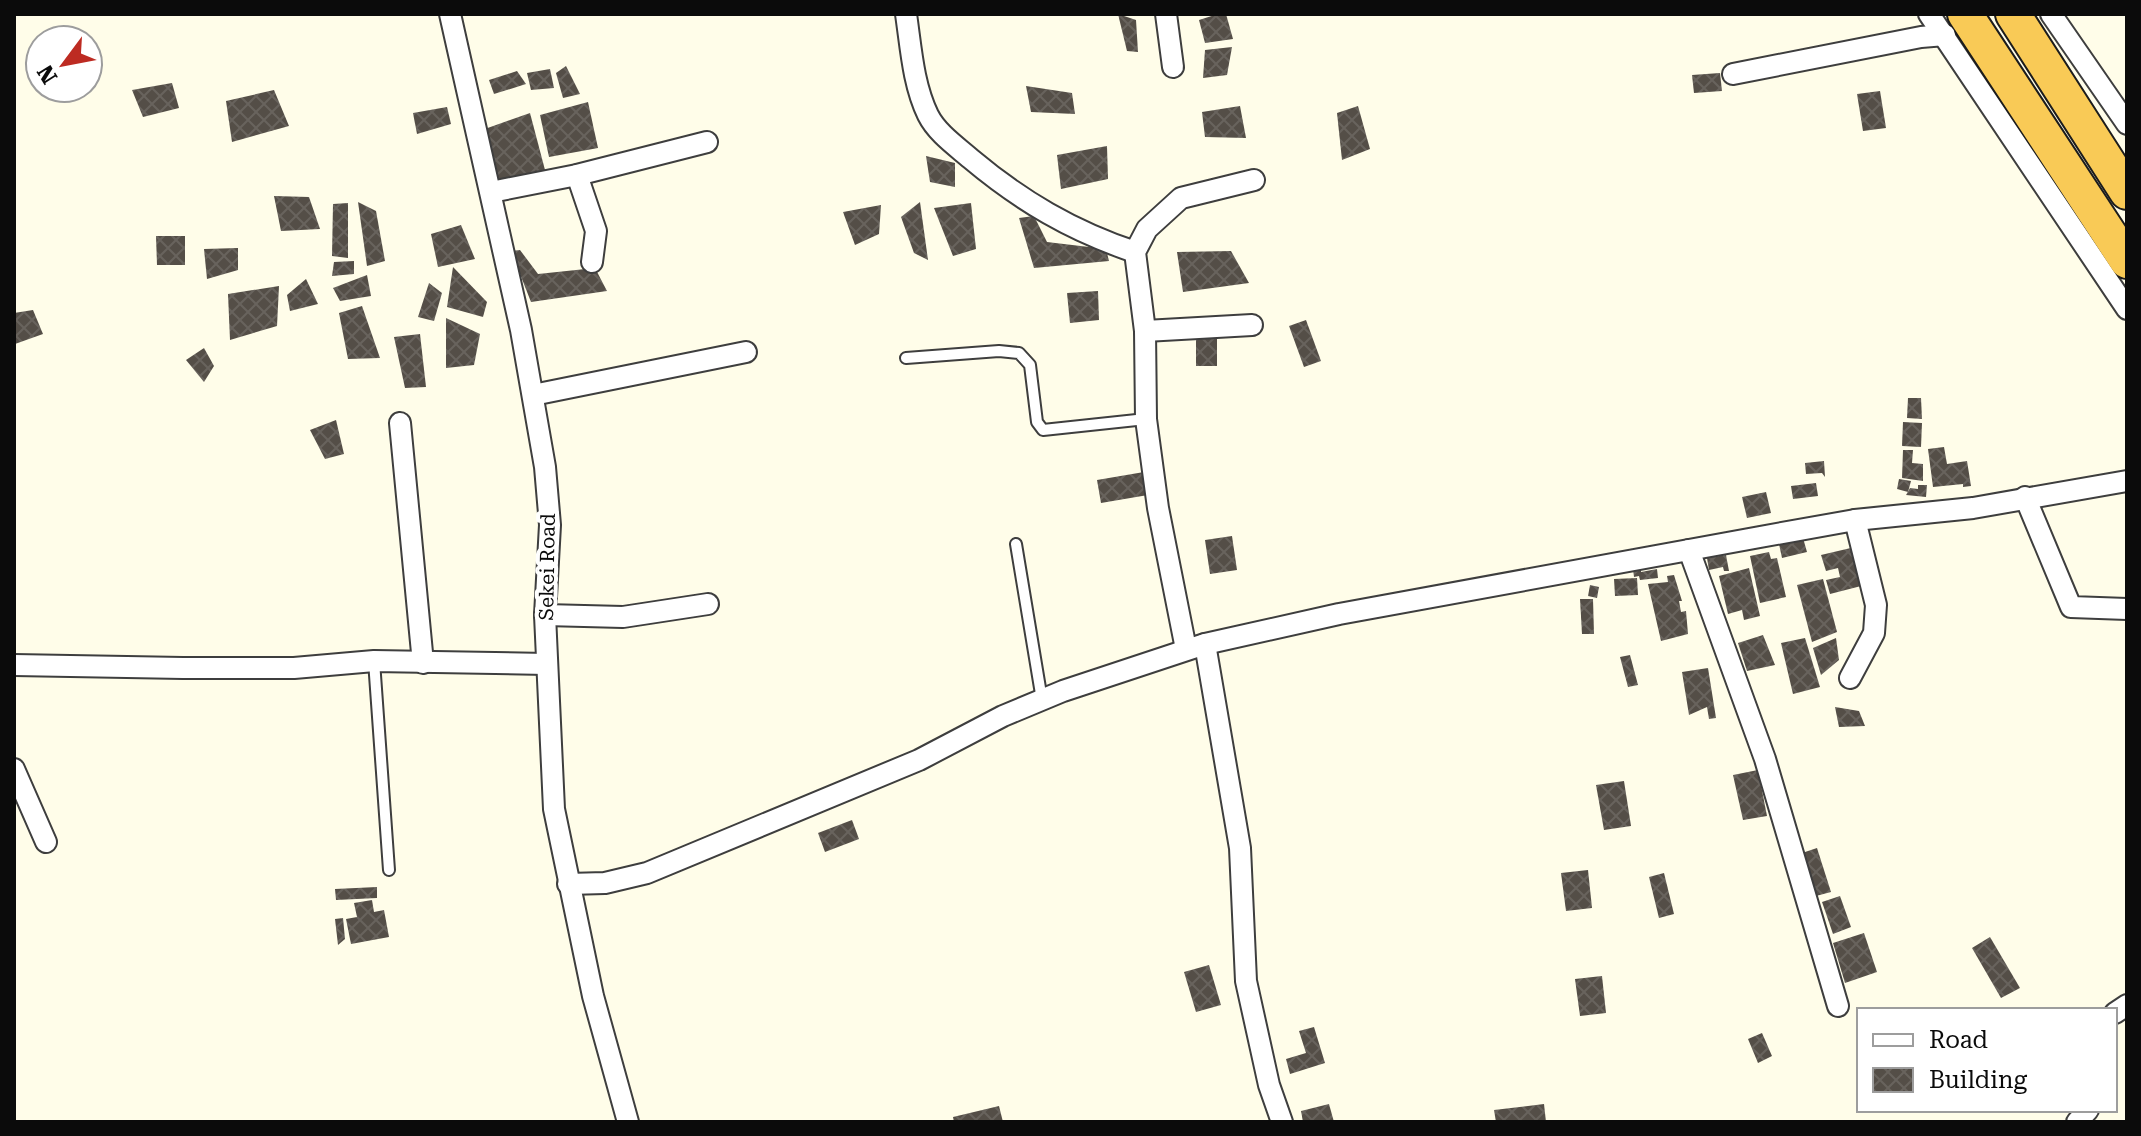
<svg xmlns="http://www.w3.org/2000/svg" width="2141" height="1136" font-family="'Roboto Serif',serif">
  <defs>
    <pattern id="building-cross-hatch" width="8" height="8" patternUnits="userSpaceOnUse" patternTransform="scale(2)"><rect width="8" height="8" fill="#544e47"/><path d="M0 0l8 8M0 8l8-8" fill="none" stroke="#68635d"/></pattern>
  </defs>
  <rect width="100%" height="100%" fill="#fffde9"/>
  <g fill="url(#building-cross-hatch)">
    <polygon points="1118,14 1136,20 1138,52 1127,51"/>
    <polygon points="1218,14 1226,14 1233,39 1205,43 1199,20"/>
    <polygon points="1232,47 1227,75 1203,78 1205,50"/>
    <polygon points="566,66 580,94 563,98 556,73"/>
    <polygon points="550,69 554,88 531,90 527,73"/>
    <polygon points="517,71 526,84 494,94 489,80"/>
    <polygon points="1720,73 1722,91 1694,93 1692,75"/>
    <polygon points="172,83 179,108 143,117 132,90"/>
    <polygon points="1026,86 1072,93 1075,114 1031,112"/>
    <polygon points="274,90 289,126 232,142 226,101"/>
    <polygon points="1880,91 1886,128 1863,131 1857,94"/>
    <polygon points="588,102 598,148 549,157 540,115"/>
    <polygon points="1240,106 1246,138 1205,137 1202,112"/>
    <polygon points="1358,106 1370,149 1342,160 1337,113"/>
    <polygon points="447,107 451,124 417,134 413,113"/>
    <polygon points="530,113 545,170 497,180 482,130"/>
    <polygon points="1107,146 1108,179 1061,189 1057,155"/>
    <polygon points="926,156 955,163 955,187 930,182"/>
    <polygon points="274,196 309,197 320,229 281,231"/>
    <polygon points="358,202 376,211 385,261 367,266"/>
    <polygon points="920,202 928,260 914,253 901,217"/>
    <polygon points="348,203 348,258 332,256 333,204"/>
    <polygon points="971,203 976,249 953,256 934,208"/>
    <polygon points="881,205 879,234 855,245 843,212"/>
    <polygon points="1034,216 1047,242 1106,249 1109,261 1034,268 1019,218"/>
    <polygon points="461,225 475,259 438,267 431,234"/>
    <polygon points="156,236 185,236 185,265 157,265"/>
    <polygon points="238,248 238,270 207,279 204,249"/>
    <polygon points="520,250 538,274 595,268 607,291 531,302 511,251"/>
    <polygon points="1231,251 1249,283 1183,292 1177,252"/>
    <polygon points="354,261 354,274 332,276 334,262"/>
    <polygon points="453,267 487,302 483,317 447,307"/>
    <polygon points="367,275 371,296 340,301 333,288"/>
    <polygon points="306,279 318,304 290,311 287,295"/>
    <polygon points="429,283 442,293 434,321 418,317"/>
    <polygon points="279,286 277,326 230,340 228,294"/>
    <polygon points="1098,291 1099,320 1070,323 1067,293"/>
    <polygon points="362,306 380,358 348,359 339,313"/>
    <polygon points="33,310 43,334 15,344 14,313"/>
    <polygon points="446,318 480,334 474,365 446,368"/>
    <polygon points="1306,320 1321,361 1304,367 1289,326"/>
    <polygon points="420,334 426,387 405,388 394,337"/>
    <rect x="1196" y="336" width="21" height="30"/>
    <polygon points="204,348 214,366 204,382 186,360"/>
    <polygon points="1908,398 1921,398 1922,419 1907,418"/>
    <polygon points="336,420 344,454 325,459 310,430"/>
    <polygon points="1903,422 1922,423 1921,447 1902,446"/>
    <polygon points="1944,447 1947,464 1967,461 1971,486 1963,487 1963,484 1933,487 1928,449"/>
    <polygon points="1903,450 1913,450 1912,463 1923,464 1923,481 1902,478"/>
    <polygon points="1824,461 1825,477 1822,473 1806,474 1805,463"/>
    <polygon points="1144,472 1148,495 1101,503 1097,480"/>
    <polygon points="1899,479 1911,481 1908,492 1897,489"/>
    <polygon points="1816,483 1818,496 1793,499 1791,486"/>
    <polygon points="1918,485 1927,485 1926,497 1906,495 1910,488 1918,489"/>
    <polygon points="1766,492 1771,513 1747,518 1742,497"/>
    <polygon points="1232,536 1237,570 1210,574 1205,540"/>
    <polygon points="1803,538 1807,552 1782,558 1779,544"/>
    <polygon points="1855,547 1865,585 1830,594 1826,580 1840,577 1838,568 1826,571 1821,555"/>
    <polygon points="1769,552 1771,559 1777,558 1786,597 1760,603 1750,556"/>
    <polygon points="1726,555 1729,571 1724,571 1723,567 1709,570 1707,558"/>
    <polygon points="1641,568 1641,572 1657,569 1658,578 1640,580 1639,576 1634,577 1633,569"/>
    <polygon points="1749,568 1760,616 1744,620 1742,610 1728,614 1719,576"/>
    <polygon points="1674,575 1682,601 1679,601 1681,612 1686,611 1688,634 1661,641 1648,584 1668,582 1667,576"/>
    <polygon points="1637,578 1638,595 1615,596 1614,579"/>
    <polygon points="1823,579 1837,632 1812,642 1797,585"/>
    <polygon points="1590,585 1599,587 1597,598 1588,596"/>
    <polygon points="1580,599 1593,599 1594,634 1582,634"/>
    <polygon points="1763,635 1775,665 1747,671 1738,643"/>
    <polygon points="1805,638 1820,687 1793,694 1781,643"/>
    <polygon points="1836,638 1839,660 1821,675 1813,648"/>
    <polygon points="1630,655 1638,685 1628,687 1620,657"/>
    <polygon points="1708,668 1716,718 1709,719 1707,707 1689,715 1682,672"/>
    <polygon points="1835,707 1859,711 1865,726 1839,727"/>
    <polygon points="1758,770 1767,816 1743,820 1733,775"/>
    <polygon points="1624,781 1631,826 1604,830 1596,785"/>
    <polygon points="852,820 859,839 825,852 818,833"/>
    <polygon points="1817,848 1831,892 1816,896 1802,853"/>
    <polygon points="1588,870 1592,908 1566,911 1561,873"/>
    <polygon points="1664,873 1674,914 1659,918 1649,877"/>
    <polygon points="377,887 377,898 336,900 335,889"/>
    <polygon points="1840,896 1851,927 1833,934 1822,902"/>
    <polygon points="372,900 374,912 384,910 389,937 351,944 346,919 357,917 354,903"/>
    <polygon points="343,918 345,939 338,945 335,919"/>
    <polygon points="1864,933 1877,972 1845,983 1833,943"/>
    <polygon points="1990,937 2020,988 2001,998 1972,948"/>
    <polygon points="1209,965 1221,1005 1196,1012 1184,972"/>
    <polygon points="1602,976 1606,1013 1580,1016 1575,979"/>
    <polygon points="1314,1027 1325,1063 1290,1074 1286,1059 1306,1053 1299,1031"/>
    <polygon points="1762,1033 1772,1056 1758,1063 1748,1039"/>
    <polygon points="1329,1104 1334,1122 1303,1122 1301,1111"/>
    <polygon points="1544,1104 1546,1122 1496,1122 1494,1110"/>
    <polygon points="999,1106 1003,1122 954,1122 953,1117"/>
  </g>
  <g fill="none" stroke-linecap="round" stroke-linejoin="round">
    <defs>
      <g id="service">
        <polyline points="906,358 999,351 1019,353 1030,365 1037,422 1043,430 1146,419"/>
        <polyline points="1016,544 1042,700"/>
        <polyline points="374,661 389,870"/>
      </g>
      <g id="minor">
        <polyline points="450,14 521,330 545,467 550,525 545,615 554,809 593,996 628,1122"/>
        <path d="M906,14C911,48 913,84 928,115C937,133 956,146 971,159C1021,201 1072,231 1135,252"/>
        <polyline points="1166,14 1173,67"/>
        <polyline points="1929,14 2127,309"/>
        <polyline points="2051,14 2127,124"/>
        <polyline points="1733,74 1921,37 1945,35"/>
        <polyline points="577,175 596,231 592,262"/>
        <polyline points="491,192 577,175 707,142"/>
        <polyline points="1145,331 1252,325"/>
        <polyline points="533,395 746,352"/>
        <polyline points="400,423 423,663"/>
        <polyline points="2025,497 2071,607 2127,609"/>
        <polyline points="1689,550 1765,759 1838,1006"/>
        <polyline points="545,615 623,617 708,604"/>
        <polyline points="1205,644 1240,848 1246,981 1269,1085 1282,1122"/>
        <polyline points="1186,649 1158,508 1146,419 1145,331 1135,252 1147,229 1181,198 1254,180"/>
        <polyline points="14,665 183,668 294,668 374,661 547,664"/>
        <polyline points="1850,678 1874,633 1876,605 1855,520"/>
        <polyline points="14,769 46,842"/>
        <polyline points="568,884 605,883 647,873 919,760 1003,716 1063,691 1205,644 1339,614 1760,537 1855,520 1973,508 2127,481"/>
        <polyline points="2115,1013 2127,1005"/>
        <polyline points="2077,1122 2088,1110"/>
      </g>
      <g id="trunk">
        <polyline points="1965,14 2127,261"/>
        <polyline points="2013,14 2127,192"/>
      </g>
    </defs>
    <use href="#service" stroke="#3e3e3e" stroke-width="14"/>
    <use href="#minor" stroke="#3e3e3e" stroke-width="24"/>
    <use href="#trunk" stroke="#1c1c1c" stroke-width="38"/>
    <use href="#service" stroke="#fff" stroke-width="10"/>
    <use href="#minor" stroke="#fff" stroke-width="20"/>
    <use href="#trunk" stroke="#f9ca56" stroke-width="34"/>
  </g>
  <g text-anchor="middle" stroke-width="8" stroke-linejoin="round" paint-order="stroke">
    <g font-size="20" fill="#0b0b0b" stroke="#fff">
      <text transform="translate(547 567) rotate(-89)" y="7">Sekei Road</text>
    </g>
  </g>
  <rect width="2141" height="1136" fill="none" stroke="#0b0b0b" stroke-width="32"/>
  <rect x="1857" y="1008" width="260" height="104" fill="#ffffff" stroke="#9d9d9d" stroke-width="2"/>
  <rect x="1873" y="1034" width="40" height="12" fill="#ffffff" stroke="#9d9d9d" stroke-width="2"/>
  <text x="1929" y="1048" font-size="24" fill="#0b0b0b">Road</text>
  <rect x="1873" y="1068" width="40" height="24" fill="url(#building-cross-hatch)" stroke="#9d9d9d" stroke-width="2"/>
  <text x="1929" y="1088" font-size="24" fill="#0b0b0b">Building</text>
  <g transform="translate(64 64) rotate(238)"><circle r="38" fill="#ffffff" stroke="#9d9d9d" stroke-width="2"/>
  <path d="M0-6L14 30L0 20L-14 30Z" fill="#bd2b22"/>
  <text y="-12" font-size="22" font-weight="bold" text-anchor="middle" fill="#0b0b0b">N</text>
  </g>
</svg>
